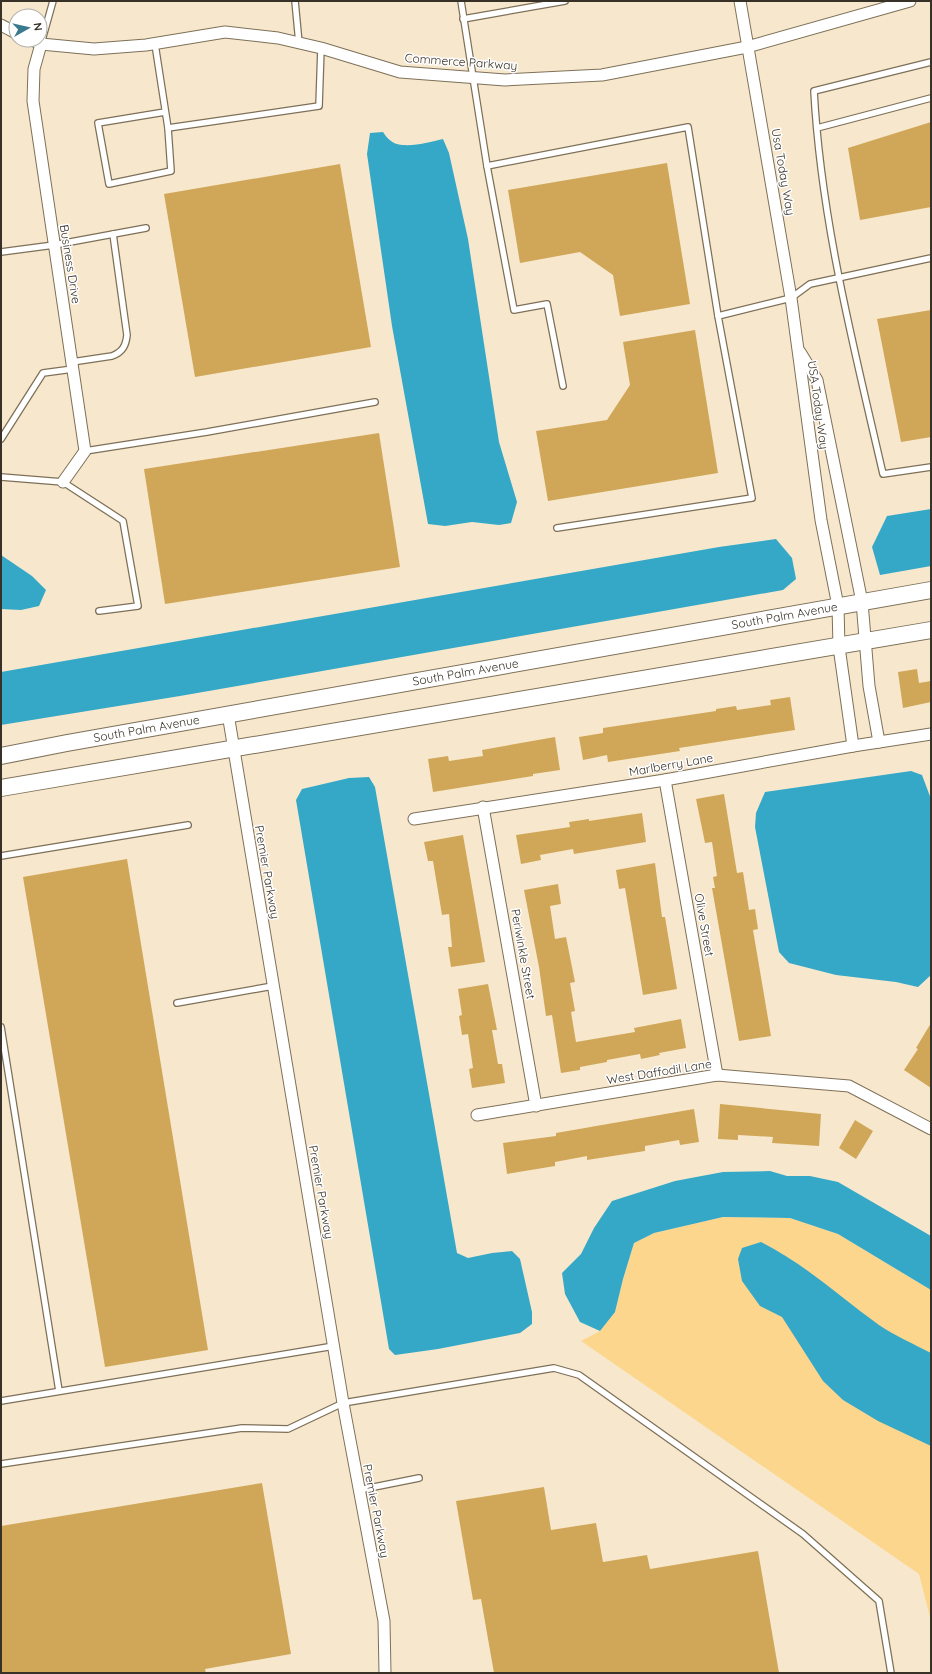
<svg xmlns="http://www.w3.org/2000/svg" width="932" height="1674" font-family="Quicksand,sans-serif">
  <rect width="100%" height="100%" fill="#f7e8cd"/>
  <polygon fill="#fdd68e" points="723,1217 790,1218 838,1234 931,1290 931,1621 919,1574 581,1341 600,1331 615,1312 623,1279 634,1243 654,1233"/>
  <g fill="#35a8c7">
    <path d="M383,132C385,135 388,139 391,141C402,150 431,142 443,139L449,153L468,239L499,442L517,502L511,523L499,525L472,522L445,526L428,524L392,326L367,154L370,133Z"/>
    <polygon points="931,509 931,566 880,575 872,547 887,516"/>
    <polygon points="776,539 792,558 796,579 783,590 180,696 1,725 1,672 719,547"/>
    <polygon points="1,555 32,576 46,590 39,606 21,610 1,609"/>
    <polygon points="911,771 922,775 931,799 931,975 918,987 896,982 836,975 789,963 779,952 755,827 756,813 765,792"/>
    <polygon points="369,777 375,787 457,1253 468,1258 492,1253 512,1251 520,1259 532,1312 532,1324 520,1333 438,1349 395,1355 389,1349 296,800 302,789 349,778"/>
    <polygon points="770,1171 787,1176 810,1176 838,1182 931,1236 931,1290 838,1234 790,1218 723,1217 654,1233 634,1243 623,1279 615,1312 600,1331 580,1322 565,1294 562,1273 581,1254 594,1228 612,1201 675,1181 723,1172"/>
    <path d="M761,1242C805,1264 840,1297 879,1325C895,1336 914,1344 931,1353V1446L878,1421L843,1400L823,1381L782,1317L760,1306L742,1281L738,1259L742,1248Z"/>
  </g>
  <g fill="#d0a758">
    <polygon points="931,122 931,207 860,220 848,148"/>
    <polygon points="667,163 690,304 620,316 613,275 580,252 520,263 508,190"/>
    <polygon points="340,164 371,347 195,377 164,194"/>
    <polygon points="931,310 931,437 901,442 877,319"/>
    <polygon points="695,330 718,473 548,501 536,431 607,420 630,385 623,342"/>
    <polygon points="379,433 400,567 165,604 144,469"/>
    <polygon points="917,669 919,683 931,681 931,702 903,708 898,672"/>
    <polygon points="790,697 795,730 679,748 680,751 608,762 607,755 583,760 579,737 603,733 603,728 716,711 716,709 736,706 737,710 771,705 770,700"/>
    <polygon points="555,737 560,770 533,774 533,776 433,792 428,759 448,756 449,761 483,756 482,750"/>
    <polygon points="724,794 737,873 743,872 749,910 755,909 758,929 753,930 771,1036 739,1041 712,888 715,888 713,877 717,876 712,842 705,843 696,799"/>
    <polygon points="642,813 646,842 574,854 573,849 540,855 541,860 521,864 516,835 570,827 569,822 589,819 589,821"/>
    <polygon points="463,835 485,962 451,967 448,947 452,947 449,914 442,915 433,861 428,861 424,842"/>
    <polygon points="127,859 208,1350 105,1367 23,877"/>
    <polygon points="655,863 662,917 665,917 677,989 643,995 625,888 619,889 616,870"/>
    <polygon points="558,884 561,904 550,906 555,939 566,937 575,982 570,983 575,1011 571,1012 576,1042 635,1032 634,1028 681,1019 686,1048 659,1053 660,1055 641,1059 640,1054 607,1060 607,1062 580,1067 580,1070 561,1073 552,1015 546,1016 539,967 524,890"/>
    <polygon points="488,984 497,1030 492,1030 498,1064 502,1064 505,1083 472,1088 469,1069 473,1068 468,1034 462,1035 459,1016 462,1015 458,989"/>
    <polygon points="931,1023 931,1088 904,1070 918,1049 916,1048"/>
    <polygon points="720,1104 821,1114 819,1146 772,1143 773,1137 738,1135 738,1140 718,1139"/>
    <polygon points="694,1109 699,1142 680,1145 679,1140 645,1146 645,1151 587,1160 587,1156 555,1162 555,1166 507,1174 503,1143 556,1136 556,1133"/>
    <polygon points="855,1120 873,1131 856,1159 839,1148"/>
    <polygon points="262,1483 291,1654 205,1669 206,1673 1,1673 1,1526"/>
    <polygon points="544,1487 551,1530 596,1523 603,1562 647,1555 650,1569 758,1551 779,1673 494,1673 481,1599 473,1600 456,1501"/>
  </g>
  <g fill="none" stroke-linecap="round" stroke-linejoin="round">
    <defs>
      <g id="lane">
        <polyline points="295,1 299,43"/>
        <polyline points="461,1 487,166 514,310 547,304 563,386"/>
        <polyline points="463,19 565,1"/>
        <polyline points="41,44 53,1"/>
        <polyline points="155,44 168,128 171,171 109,184 98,123 165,112"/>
        <path d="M931,62L814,91C821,221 854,348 883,474L931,467"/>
        <polyline points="168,128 319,106 321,48"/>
        <polyline points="817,128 931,98"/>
        <polyline points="487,166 688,127 718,316"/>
        <polyline points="1,252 54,245 146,228"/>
        <path d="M72,362L112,356C123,352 126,345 127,335L113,234"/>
        <polyline points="1,439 43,373 73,369"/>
        <polyline points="85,451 207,432 375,402"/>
        <polyline points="1,477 63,482 123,521 138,606 99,611"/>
        <polyline points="557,528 752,498 718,316 791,298 810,284 931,258"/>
        <polyline points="1,856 188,825"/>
        <polyline points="177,1003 273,986"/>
        <polyline points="1,1027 59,1391"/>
        <polyline points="1,1401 334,1346"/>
        <polyline points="1,1464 242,1428 288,1429 343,1403 554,1368 579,1375 803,1534 879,1601 891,1673"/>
        <polyline points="359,1490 419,1478"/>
      </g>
      <g id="street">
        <polyline points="740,1 791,298 821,520 838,606 839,647 853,746"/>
        <polyline points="1,25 16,33"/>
        <polyline points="32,40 41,44 94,49 146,45 225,32 278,38 321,48 400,72 505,80 602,75 747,47 910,1"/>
        <polyline points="41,44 34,69 33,101 85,451 63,482"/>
        <polyline points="800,352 817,380 862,602 869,686 879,742"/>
        <polyline points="228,714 343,1403 384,1621 385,1673"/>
        <polyline points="665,780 717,1075"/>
        <polyline points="483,807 536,1106"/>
        <polyline points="414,819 665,780 853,746 931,734"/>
        <polyline points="477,1115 717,1075 849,1086 931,1129"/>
      </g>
      <g id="secondary">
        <path id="s1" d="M1,756L67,743L931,590"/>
        <polyline points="1,788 931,630"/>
      </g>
    </defs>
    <use href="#lane" stroke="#7e7058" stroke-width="8"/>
    <use href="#street" stroke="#7e7058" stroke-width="13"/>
    <use href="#secondary" stroke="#7e7058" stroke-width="18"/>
    <use href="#lane" stroke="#fff" stroke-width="5.5"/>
    <use href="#street" stroke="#fff" stroke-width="11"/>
    <use href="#secondary" stroke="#fff" stroke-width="16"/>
  </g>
  <g text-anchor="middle" stroke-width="3" stroke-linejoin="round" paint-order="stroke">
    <g font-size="12" fill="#373127" stroke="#fff">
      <text transform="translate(461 62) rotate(4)" y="4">Commerce Parkway</text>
      <text transform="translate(783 172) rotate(80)" y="4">Usa Today Way</text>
      <text transform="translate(70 264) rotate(81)" y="4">Business Drive</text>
      <text transform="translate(818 405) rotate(82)" y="4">USA Today Way</text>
      <text dy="4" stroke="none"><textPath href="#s1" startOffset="796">South Palm Avenue</textPath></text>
      <text dy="4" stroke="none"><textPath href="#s1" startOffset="472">South Palm Avenue</textPath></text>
      <text dy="4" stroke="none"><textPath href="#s1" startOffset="148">South Palm Avenue</textPath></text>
      <text transform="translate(671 765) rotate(-10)" y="4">Marlberry Lane</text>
      <text transform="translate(267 872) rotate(80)" y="4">Premier Parkway</text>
      <text transform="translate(704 925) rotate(80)" y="4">Olive Street</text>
      <text transform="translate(523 954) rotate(80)" y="4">Periwinkle Street</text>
      <text transform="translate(659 1072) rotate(-9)" y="4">West Daffodil Lane</text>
      <text transform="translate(321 1192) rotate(80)" y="4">Premier Parkway</text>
      <text transform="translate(376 1511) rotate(79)" y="4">Premier Parkway</text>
    </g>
  </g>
  <rect width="932" height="1674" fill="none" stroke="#373127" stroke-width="4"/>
  <g transform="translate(28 28) rotate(82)"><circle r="19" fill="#ffffff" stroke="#afada9"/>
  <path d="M0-3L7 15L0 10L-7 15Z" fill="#3a7a8e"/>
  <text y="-6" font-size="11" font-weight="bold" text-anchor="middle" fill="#373127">N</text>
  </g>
</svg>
